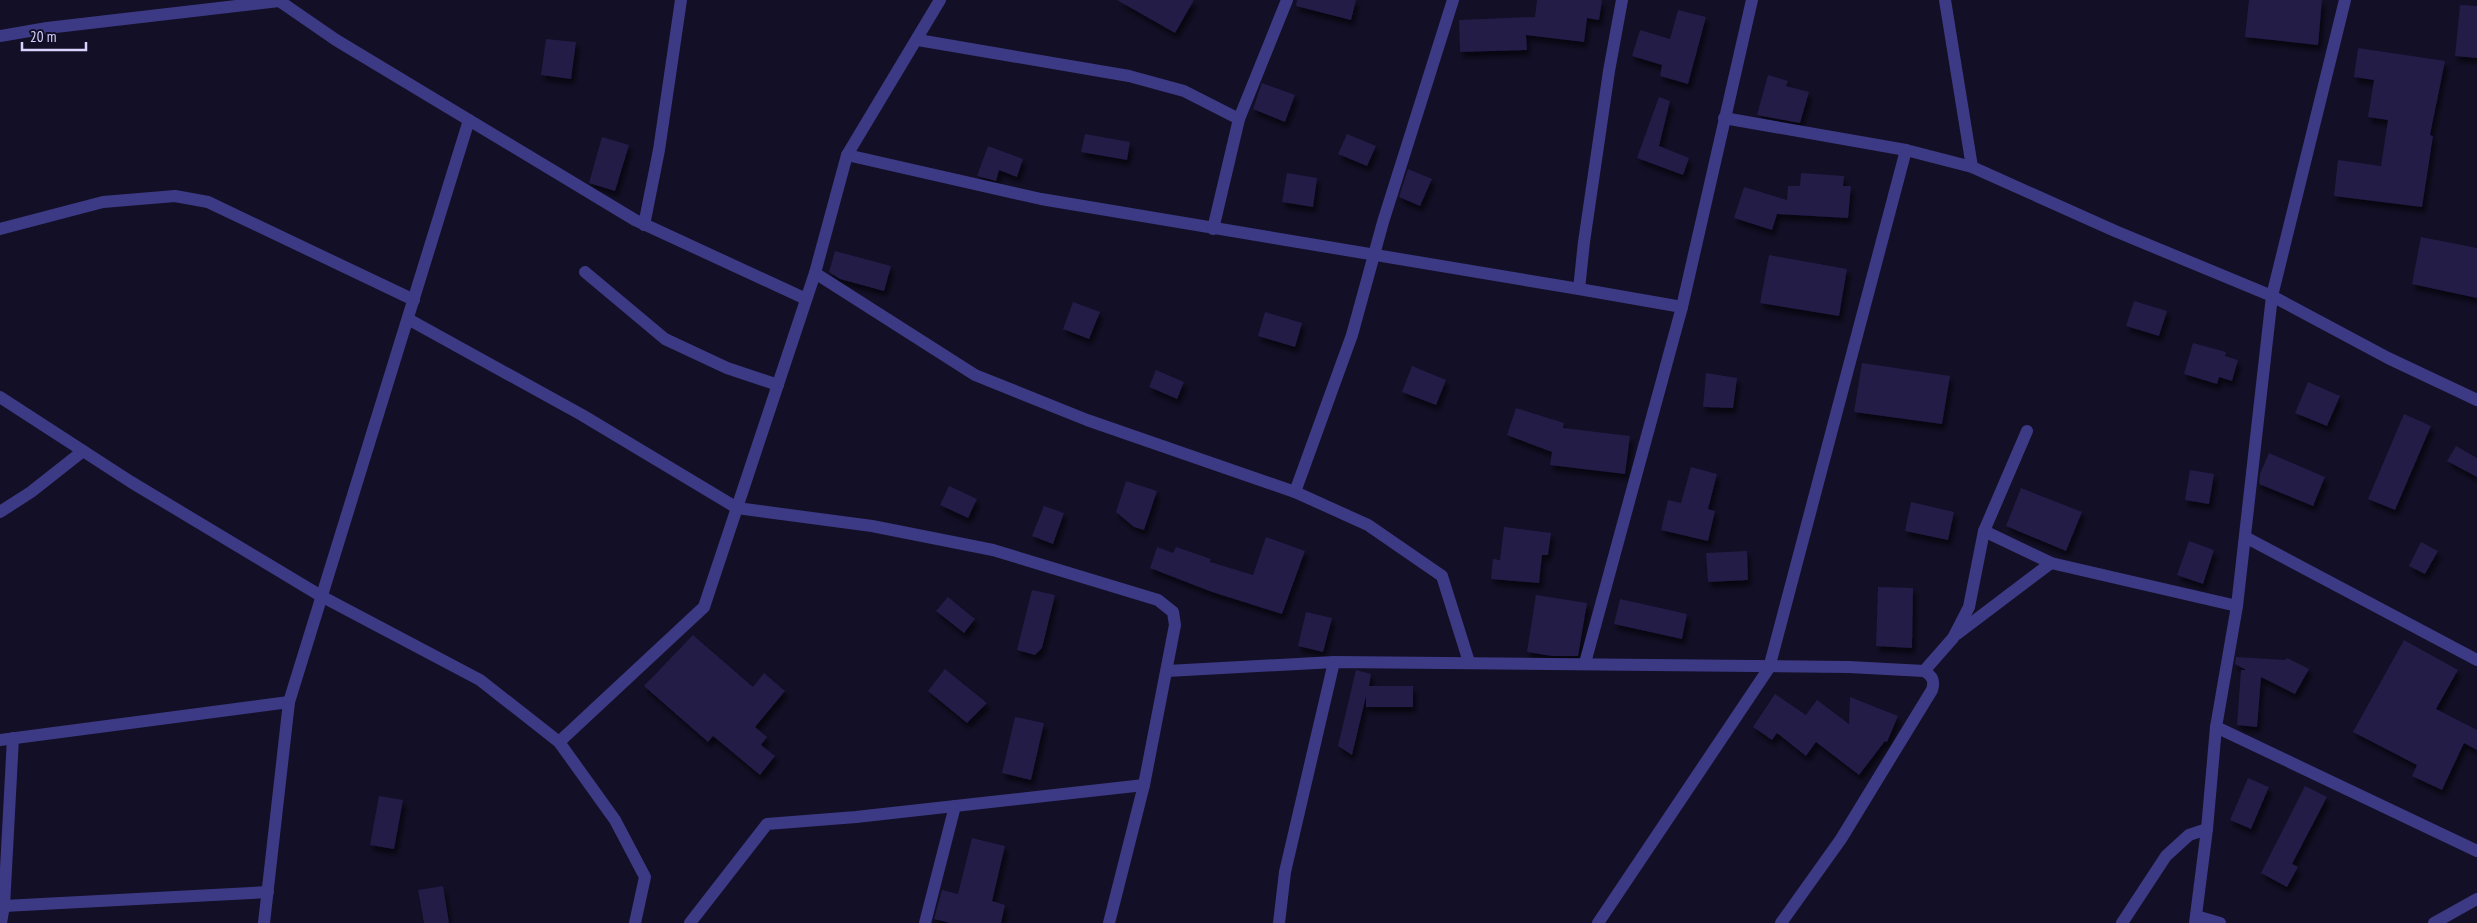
<svg xmlns="http://www.w3.org/2000/svg" width="2477" height="923" font-family="'PT Sans Narrow',sans-serif">
  <defs>
    <filter id="shadow"><feDropShadow dx="3" dy="5.5" stdDeviation="2.5" flood-color="#0009"/></filter>
  </defs>
  <rect width="100%" height="100%" fill="#130f26"/>
  <g fill="#241b47" filter="url(#shadow)">
    <polygon points="1117,0 1194,0 1175,33"/>
    <polygon points="1297,0 1356,0 1351,20 1296,6"/>
    <polygon points="1537,0 1602,0 1599,20 1587,18 1584,42 1526,35 1527,50 1460,52 1459,20 1535,17"/>
    <polygon points="2249,0 2322,0 2318,45 2245,37"/>
    <polygon points="2460,5 2477,6 2477,58 2455,56"/>
    <polygon points="1678,10 1706,17 1688,84 1660,76 1662,65 1632,56 1640,30 1670,39"/>
    <polygon points="546,39 576,42 571,79 541,75"/>
    <polygon points="2358,48 2445,61 2430,135 2433,136 2422,207 2334,196 2338,160 2381,166 2388,120 2368,117 2374,80 2354,77"/>
    <polygon points="1768,75 1788,81 1786,86 1809,92 1800,123 1757,115"/>
    <polygon points="1262,83 1295,95 1285,122 1253,109"/>
    <polygon points="1659,97 1670,101 1659,146 1689,158 1683,175 1637,158"/>
    <polygon points="1085,134 1130,142 1127,160 1081,152"/>
    <polygon points="1347,134 1376,146 1367,166 1338,154"/>
    <polygon points="602,137 629,145 615,191 589,183"/>
    <polygon points="988,146 1023,159 1017,177 999,170 996,181 977,176"/>
    <polygon points="1408,169 1432,179 1420,206 1399,197"/>
    <polygon points="1287,173 1317,178 1313,207 1282,202"/>
    <polygon points="1801,173 1844,176 1843,186 1851,186 1848,218 1777,214 1772,230 1734,218 1744,187 1787,200 1788,186 1800,186"/>
    <polygon points="2421,237 2477,248 2477,298 2412,284"/>
    <polygon points="835,251 891,266 884,291 840,279 829,272"/>
    <polygon points="1769,255 1847,269 1839,316 1760,303"/>
    <polygon points="2134,301 2167,311 2159,336 2126,326"/>
    <polygon points="1073,302 1100,312 1089,339 1063,329"/>
    <polygon points="1265,312 1302,323 1295,347 1258,336"/>
    <polygon points="2193,343 2226,352 2225,356 2238,360 2232,381 2219,377 2217,384 2184,374"/>
    <polygon points="1862,363 1950,376 1942,424 1854,412"/>
    <polygon points="1412,366 1446,380 1436,405 1402,392"/>
    <polygon points="1156,370 1184,382 1177,399 1149,387"/>
    <polygon points="1706,373 1737,378 1733,408 1703,407"/>
    <polygon points="2308,382 2340,396 2327,426 2295,413"/>
    <polygon points="1516,408 1564,423 1563,428 1630,436 1625,474 1550,465 1552,452 1507,435"/>
    <polygon points="2404,414 2431,426 2395,510 2368,499"/>
    <polygon points="2456,446 2477,458 2477,477 2447,461"/>
    <polygon points="2269,453 2325,477 2313,506 2259,484 2260,474"/>
    <polygon points="1691,467 1717,474 1708,509 1715,511 1708,541 1661,530 1668,500 1681,503"/>
    <polygon points="2190,470 2214,474 2209,504 2185,500"/>
    <polygon points="1126,481 1157,491 1144,530 1134,527 1116,512"/>
    <polygon points="949,486 977,499 968,518 940,505"/>
    <polygon points="2021,488 2082,512 2066,551 2006,526"/>
    <polygon points="1911,502 1954,512 1948,540 1905,531"/>
    <polygon points="1044,506 1064,513 1053,544 1032,536"/>
    <polygon points="1504,527 1551,533 1548,555 1542,555 1539,583 1491,579 1493,559 1500,560"/>
    <polygon points="1266,537 1305,551 1282,614 1212,592 1150,568 1157,547 1173,553 1176,547 1211,559 1210,562 1253,575"/>
    <polygon points="2189,541 2214,550 2203,584 2177,575"/>
    <polygon points="2421,542 2438,551 2425,574 2409,566"/>
    <polygon points="1747,551 1748,580 1708,582 1706,553"/>
    <polygon points="1878,587 1913,588 1912,648 1876,646"/>
    <polygon points="1032,590 1055,595 1042,648 1035,655 1017,650"/>
    <polygon points="1536,595 1587,603 1578,656 1552,656 1527,652"/>
    <polygon points="948,597 975,619 964,633 936,611"/>
    <polygon points="1620,599 1687,614 1682,639 1614,624"/>
    <polygon points="1306,612 1332,618 1323,652 1298,646"/>
    <polygon points="693,635 753,687 764,673 785,691 755,727 767,737 761,745 775,756 760,775 713,736 708,742 644,686"/>
    <polygon points="2404,640 2458,670 2436,709 2477,730 2477,750 2464,743 2442,790 2412,776 2417,765 2353,732"/>
    <polygon points="2236,657 2285,660 2287,658 2309,669 2295,694 2261,677 2257,727 2237,725 2241,670 2246,670 2235,664"/>
    <polygon points="945,669 987,703 967,723 928,691"/>
    <polygon points="1356,670 1371,674 1369,686 1413,686 1413,707 1366,707 1366,696 1352,755 1338,746"/>
    <polygon points="1775,694 1806,715 1817,700 1849,724 1850,697 1898,716 1887,742 1885,741 1859,775 1816,742 1806,756 1777,733 1772,740 1753,727"/>
    <polygon points="1015,717 1044,723 1031,780 1002,773"/>
    <polygon points="2248,778 2269,787 2251,829 2230,820"/>
    <polygon points="2305,786 2327,797 2292,864 2298,867 2287,887 2261,873"/>
    <polygon points="379,796 403,800 394,849 370,845"/>
    <polygon points="972,838 1005,846 992,901 1005,905 1001,923 950,923 934,919 942,890 958,894"/>
    <polygon points="443,886 449,923 424,923 418,890"/>
  </g>
  <g fill="none" stroke-linecap="round" stroke-linejoin="round">
    <g stroke="#3d3a85" stroke-width="12">
      <polyline points="278,0 336,40 635,220 806,299"/>
      <polyline points="1622,0 1609,71 1584,242 1579,289 1682,307"/>
      <polyline points="1945,0 1972,167"/>
      <polyline points="0,36 47,28 279,1"/>
      <polyline points="918,40 1129,76 1184,91 1239,119"/>
      <polyline points="1724,118 1906,150 1972,167 2115,231 2272,296 2388,358 2477,400"/>
      <polyline points="847,155 1041,199 1579,289"/>
      <polyline points="644,225 659,150 681,0"/>
      <polyline points="0,229 103,202 175,196 208,202 414,300"/>
      <polyline points="1213,229 1239,119 1287,0"/>
      <polyline points="585,272 665,339 727,368 778,385"/>
      <polyline points="815,273 975,375 1087,420 1295,492 1368,525 1442,576 1469,662"/>
      <polyline points="408,319 582,415 737,508 872,526 993,550 1158,600 1173,612 1175,625 1144,785 1109,923"/>
      <polyline points="0,397 131,482 321,596 480,680 559,742 615,820 645,877 635,923"/>
      <polyline points="1295,492 1352,335 1383,222 1453,0"/>
      <polyline points="0,512 31,492 83,451"/>
      <polyline points="1984,531 2051,563 2237,606"/>
      <polyline points="2245,537 2477,660"/>
      <polyline points="1957,634 2051,563"/>
      <polyline points="1585,663 1682,307 1752,0"/>
      <path d="M1167,671L1334,662L1849,667L1924,671C1932,676 1935,680 1932,690L1841,839L1781,923"/>
      <polyline points="1924,671 1953,638 1969,607 1984,531 2027,431"/>
      <polyline points="2216,727 2477,851"/>
      <polyline points="0,740 289,702"/>
      <polyline points="559,742 704,607 815,273 847,155 940,0"/>
      <polyline points="4,906 268,892"/>
      <polyline points="2196,916 2220,923"/>
      <polyline points="1,923 4,906 13,738"/>
      <polyline points="264,923 289,702 469,120"/>
      <polyline points="690,923 767,824 856,817 1144,785"/>
      <polyline points="925,923 955,806"/>
      <polyline points="1279,923 1285,872 1334,662"/>
      <polyline points="1598,923 1769,668 1906,150"/>
      <polyline points="2122,923 2166,856 2189,835 2207,829"/>
      <polyline points="2195,923 2207,829 2216,727 2237,606 2272,296 2345,0"/>
      <polyline points="2434,923 2477,899"/>
    </g>
  </g>
  <path d="M22 42v8h64v-8" fill="none" stroke="#d9d4ff" stroke-width="2.5"/>
  <text x="30" y="42" font-size="15" fill="#d9d4ff" stroke="#130f26" stroke-width="4" paint-order="stroke">20 m</text>
</svg>
